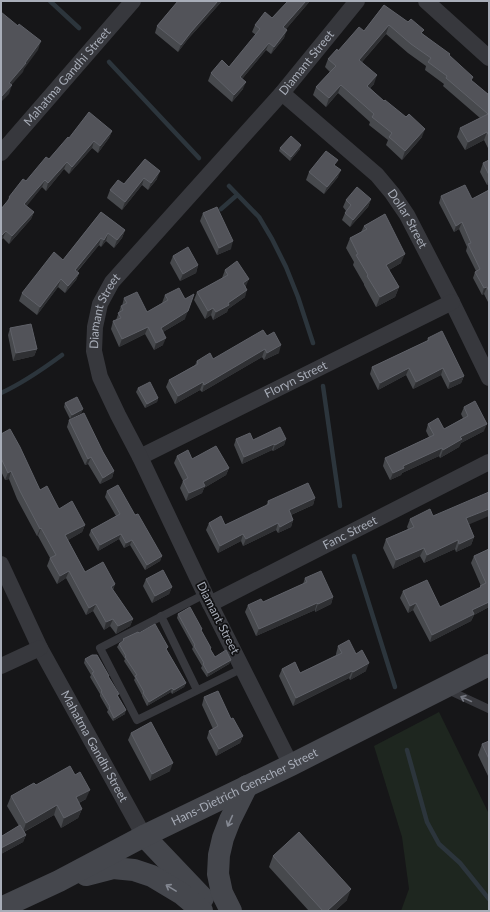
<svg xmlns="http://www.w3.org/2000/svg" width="490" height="912" font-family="Lato,sans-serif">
  <rect width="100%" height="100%" fill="#161618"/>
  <polygon fill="#1e261f" points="439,712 489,814 489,911 401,911 409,889 402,837 374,746"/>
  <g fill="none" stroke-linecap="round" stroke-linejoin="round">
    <g stroke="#2c353c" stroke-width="4.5">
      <polyline points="50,1 79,28"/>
      <polyline points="109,62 199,158"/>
      <polyline points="229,186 259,217 272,239 286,267 298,297 313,343"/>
      <polyline points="221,209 237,195"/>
      <polyline points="323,386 340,506"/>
      <path d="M1,393C23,383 43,369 62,355"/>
      <polyline points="354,556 395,687"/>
      <polyline points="407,750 427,822 439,844 460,863 489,899"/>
    </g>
    <g stroke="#37383d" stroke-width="8">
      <polyline points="205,594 100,648 137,720 243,668"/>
      <polyline points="161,616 197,690"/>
      <polyline points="446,689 489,709"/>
    </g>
    <g stroke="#37383d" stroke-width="16">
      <polyline points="426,1 489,58"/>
      <path id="s1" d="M282,93L377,175L392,193L407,215L452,302L489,378"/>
      <path id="s2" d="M1,153L133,1"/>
      <path id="s3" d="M140,457L452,302"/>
      <path id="s4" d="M1,564L40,648L144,836"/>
      <path id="s5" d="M210,604L489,462"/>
      <polyline points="1,666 40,648"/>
      <path id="s6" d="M291,765L205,594L140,457L118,415L100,377L94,351L95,327L100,304L112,282L282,93L357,1"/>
    </g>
    <g stroke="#45474d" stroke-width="22">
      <polyline points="144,836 203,898"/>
      <polyline points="86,875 113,868 134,870 152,876 182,894 202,911"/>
      <path id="s7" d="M1,908L59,881L144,836L291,765L489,665"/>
      <polyline points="231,911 222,893 218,874 219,855 223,838 230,820 247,786"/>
    </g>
  </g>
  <g fill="#47494d">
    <polygon points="178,1 222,1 188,39 178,52 155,33 157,26"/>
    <polygon points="288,1 310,1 286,29 284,38 271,54 266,50 242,79 243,89 232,102 208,81 211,73 229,67 256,35 252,32 255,25 272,18"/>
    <polygon points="384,5 422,33 449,55 472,81 489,95 489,150 484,140 465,150 457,137 460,128 480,118 443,86 444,84 425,70 426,66 408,53 386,34 362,62 374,84 370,88 422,137 402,160 386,145 388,140 369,125 370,122 338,93 326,107 313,95 316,87 330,72 325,67 328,59 364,31"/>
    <polygon points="112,131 109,138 98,153 92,148 69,174 64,169 46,191 42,187 26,206 34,212 31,219 9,244 3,238 1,240 1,209 7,202 9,197 49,159 69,138"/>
    <polygon points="280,148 300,149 290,161 279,151"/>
    <polygon points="145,159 157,179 148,190 142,185 122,210 107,198 110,190 124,184"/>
    <polygon points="489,160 489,184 487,185 480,172 483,163"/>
    <polygon points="336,166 338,177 324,194 306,180 309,172"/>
    <polygon points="489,190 489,304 484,294 482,295 473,278 475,272 476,271 466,251 467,247 459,229 454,232 439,203 441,196 472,199"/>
    <polygon points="371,199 368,207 350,227 342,220 345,213 346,211 343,207 346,200"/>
    <polygon points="101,212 125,230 122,238 114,248 106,241 101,247 99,245 77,272 79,273 76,280 65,293 58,287 37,315 19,301 22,293 63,260"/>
    <polygon points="203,213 231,249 217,255 200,221"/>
    <polygon points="385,214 401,263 389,270 399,287 395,297 376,307 364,285 364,284 353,265 354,262 346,248 350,238 361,232 364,226"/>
    <polygon points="173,256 198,265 196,273 180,281 170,263"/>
    <polygon points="225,270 246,286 246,287 245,297 228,309 227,312 213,320 211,315 205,319 194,300 197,292 223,278 222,278"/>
    <polygon points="165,295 185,319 163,332 163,345 154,350 145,334 119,347 111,329 113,321 116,320 121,306 122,306 124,298 147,312 162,303"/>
    <polygon points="10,328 37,349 34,356 13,361 8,335"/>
    <polygon points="267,336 279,353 264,360 262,357 202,392 200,390 175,404 166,387 169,380 195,365 197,361 213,359"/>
    <polygon points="428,338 464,376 461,383 448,389 441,375 413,389 406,375 378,390 370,374 372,367 427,341"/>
    <polygon points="138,388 158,398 157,402 145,408 136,392"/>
    <polygon points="65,403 83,409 81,413 70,419 64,407"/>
    <polygon points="464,407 484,431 461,443 459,447 440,458 439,456 402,473 401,475 390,480 383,466 385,458 429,437 426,431 428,424 444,429 463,418 461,414"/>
    <polygon points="69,420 103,452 114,471 112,478 100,484 88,464 85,465 67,427"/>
    <polygon points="1,434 40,490 59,509 85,525 82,532 68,540 85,572 115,584 113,590 133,619 130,626 116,634 110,626 104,630 93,611 86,615 66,578 57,584 47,566 50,558 38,536 37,536 17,499 9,479 5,480 1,471"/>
    <polygon points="236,439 253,440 286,439 284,445 273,451 272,450 242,464 234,445"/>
    <polygon points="177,456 192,459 229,468 226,475 204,488 202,493 186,501 180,488 183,481 174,463"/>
    <polygon points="107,491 135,515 162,556 160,561 145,570 130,545 124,548 119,539 98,551 89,535 91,530 116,516 105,497"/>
    <polygon points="315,498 313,505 291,515 293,520 291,527 278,533 276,530 243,546 241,541 218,553 206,530 209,523 225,525 266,506 268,501"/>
    <polygon points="433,516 469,524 474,537 471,545 456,552 455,549 424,563 420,556 393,569 383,548 386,539 408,529 407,527 410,519"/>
    <polygon points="489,549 489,607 474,615 471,621 430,642 413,610 408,613 400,598 403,591 440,607 480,588 480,586 481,586 471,563 474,556"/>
    <polygon points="305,578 333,597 331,604 315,612 315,610 256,636 245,612 248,605 263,602 303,584"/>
    <polygon points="146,579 172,587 169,594 152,603 143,586"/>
    <polygon points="178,614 202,629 201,631 215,657 231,660 229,664 207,677 201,668 202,666 192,649 193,647 177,618"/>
    <polygon points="139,633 167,650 186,683 184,687 172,694 171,692 147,706 142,696 142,695 134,680 135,678 124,661 125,659 117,647 119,644 123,641 123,639"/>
    <polygon points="338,646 356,654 366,671 350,680 349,678 293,706 279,676 282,669 300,673 336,655 336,654"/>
    <polygon points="85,659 109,676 108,678 118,696 125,714 113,721 107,712 108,710 100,696 100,694 90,677 91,675 84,663"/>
    <polygon points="204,697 243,736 240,743 216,756 207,738 209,731 213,729 202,705"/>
    <polygon points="131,733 170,771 150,781 128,740"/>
    <polygon points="489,741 489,778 478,755 482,744"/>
    <polygon points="36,785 86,799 79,803 82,809 78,818 61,828 54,815 24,832 26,835 23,842 1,854 1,834 2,836 19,826 7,806 11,796"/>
    <polygon points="273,856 347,900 335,911 309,911 269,867"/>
  </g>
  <g fill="#2f3033">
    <polygon points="218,1 222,1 188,39 178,52 181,45 191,32"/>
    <polygon points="306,1 310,1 281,35 283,27"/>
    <polygon points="389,25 386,34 356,69 359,60"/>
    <polygon points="287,30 284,38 271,54 274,47"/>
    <polygon points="41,41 38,50 24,69 23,72 6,91 9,83 25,63"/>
    <polygon points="269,43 266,50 238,84 240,77"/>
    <polygon points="377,75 374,84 364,94 367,86"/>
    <polygon points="246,82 243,89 232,102 234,95"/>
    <polygon points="12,85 9,94 1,102 1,97"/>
    <polygon points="341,85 338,93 326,107 329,98"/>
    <polygon points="425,129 422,137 402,160 405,151"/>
    <polygon points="112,131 109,138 98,153 100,146"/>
    <polygon points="487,132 484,140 465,150 468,142"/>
    <polygon points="94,141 92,148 69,174 72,167"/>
    <polygon points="301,145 300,149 290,161 291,157"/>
    <polygon points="67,162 64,169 46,191 48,183"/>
    <polygon points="341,170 338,177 324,194 327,187"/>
    <polygon points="160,171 157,179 148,190 151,183"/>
    <polygon points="144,178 142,185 122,210 125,202"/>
    <polygon points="489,178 489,184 487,185"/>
    <polygon points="45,180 42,187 22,212 24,204"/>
    <polygon points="371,199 368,207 350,227 353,220"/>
    <polygon points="34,212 31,219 9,244 12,236"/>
    <polygon points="462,222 459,229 454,232 456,226"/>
    <polygon points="125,230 122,238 114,248 117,240"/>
    <polygon points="6,231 3,238 1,240 1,236"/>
    <polygon points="108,233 106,241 101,247 104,240"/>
    <polygon points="101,238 99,245 72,277 75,270"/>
    <polygon points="233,241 231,249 217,255 219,248"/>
    <polygon points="405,254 401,263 382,274 386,265"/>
    <polygon points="198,265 196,273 180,281 183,274"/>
    <polygon points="79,273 76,280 65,293 68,286"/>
    <polygon points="61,279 58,287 37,315 40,307"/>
    <polygon points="249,279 246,286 240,291 243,283"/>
    <polygon points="399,287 395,297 376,307 380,297"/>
    <polygon points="487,287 484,294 482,295 484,288"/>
    <polygon points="247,290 245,297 228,309 227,312 213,320 216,312"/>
    <polygon points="213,308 211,315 205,319 208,311"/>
    <polygon points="188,311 185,319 158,335 161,328"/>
    <polygon points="148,327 145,334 119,347 122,339"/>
    <polygon points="166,338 163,345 154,350 156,343"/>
    <polygon points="281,345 279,353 264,360 267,353"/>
    <polygon points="37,349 34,356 13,361 16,353"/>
    <polygon points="265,349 262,357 202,392 204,385"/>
    <polygon points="409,368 406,375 378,390 380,383"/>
    <polygon points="443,368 441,375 413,389 416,382"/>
    <polygon points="464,376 461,383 448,389 450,382"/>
    <polygon points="203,382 200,390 175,404 178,396"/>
    <polygon points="158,398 157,402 145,408 147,404"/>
    <polygon points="83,409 81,413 70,419 72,415"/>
    <polygon points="487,424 484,431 461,443 459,447 440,458 443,450 460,437"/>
    <polygon points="286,439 284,445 273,451 275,445"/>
    <polygon points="274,444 272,450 242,464 244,457"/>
    <polygon points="442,448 439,456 402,473 401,475 390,480 393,473 403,466"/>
    <polygon points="91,457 88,464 85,465 88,459"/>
    <polygon points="229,468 226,475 204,488 202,493 186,501 189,493 203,482"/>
    <polygon points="11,471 9,479 5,480 8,473"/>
    <polygon points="114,471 112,478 100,484 103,478"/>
    <polygon points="315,498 313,505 286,517 289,510"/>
    <polygon points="489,509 489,516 463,527 466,518"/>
    <polygon points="293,520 291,527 278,533 280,527"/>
    <polygon points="278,523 276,530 243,546 246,539"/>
    <polygon points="85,525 82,532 63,543 65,535"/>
    <polygon points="41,528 38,536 37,536 40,529"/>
    <polygon points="121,534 119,539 98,551 100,545"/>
    <polygon points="243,534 241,541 218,553 220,546"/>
    <polygon points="474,537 471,545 456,552 459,544"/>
    <polygon points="132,540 130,545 124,548 126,543"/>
    <polygon points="458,540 455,549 424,563 427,555"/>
    <polygon points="424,548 420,556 393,569 396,560"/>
    <polygon points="162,556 160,561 145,570 147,565"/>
    <polygon points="69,571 66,578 57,584 60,576"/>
    <polygon points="115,584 112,592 111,587"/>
    <polygon points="172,587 169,594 152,603 155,596"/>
    <polygon points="333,597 331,604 315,612 318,604"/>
    <polygon points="489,602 489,607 474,615 471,621 430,642 432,635 472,610"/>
    <polygon points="317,603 315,610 256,636 259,629"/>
    <polygon points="416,603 413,610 408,613 410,606"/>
    <polygon points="96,604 93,611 86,615 89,608"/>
    <polygon points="113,619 110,626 104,630 106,622"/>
    <polygon points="133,619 130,626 116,634 118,626"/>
    <polygon points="231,660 229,664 207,677 208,673"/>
    <polygon points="369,663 366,671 350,680 353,672"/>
    <polygon points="352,671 349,678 293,706 296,698"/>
    <polygon points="186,683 184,687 172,694 174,690"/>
    <polygon points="172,688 171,692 147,706 149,702"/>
    <polygon points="126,710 125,714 113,721 114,718"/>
    <polygon points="243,736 240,743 216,756 219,749"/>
    <polygon points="173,763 170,771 150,781 152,774"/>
    <polygon points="90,790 86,799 72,806 76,797"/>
    <polygon points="57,805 54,815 23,832 26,823"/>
    <polygon points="82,809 78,818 61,828 64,818"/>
    <polygon points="26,835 23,842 1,854 1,848"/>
    <polygon points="351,889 347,900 335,911 327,911"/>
  </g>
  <g fill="#525359" stroke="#5f6168">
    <polygon points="178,1 218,1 191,32 181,45 157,26"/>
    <polygon points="288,1 306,1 283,27 287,30 274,47 269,43 240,77 246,82 234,95 211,73 222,60 229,67 260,29 255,25 265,12 272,18"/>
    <polygon points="384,5 408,22 411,19 424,30 421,33 450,54 449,55 473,77 471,80 489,95 489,136 487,132 468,142 460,128 488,114 446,78 447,76 428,62 431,58 411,44 389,25 359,60 377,75 367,86 384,101 385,100 406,117 409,114 425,129 405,151 389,137 392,133 372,117 374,114 341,85 329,98 316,87 331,71 336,66 328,59 337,49 338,51 359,27 364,31"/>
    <polygon points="1,12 18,26 19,24 41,41 25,63 26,63 9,83 12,85 1,97"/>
    <polygon points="89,112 112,131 100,146 94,141 72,167 67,162 48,183 45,180 24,204 34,212 12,236 6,231 1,236 1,209 10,198 9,197 23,179 26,181 46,157 49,159 68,137 69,138"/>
    <polygon points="291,136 301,145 291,157 280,148"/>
    <polygon points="326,151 338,160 334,165 341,170 327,187 309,172"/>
    <polygon points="145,159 160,171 151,183 144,178 125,202 110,190 118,180 124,184"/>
    <polygon points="489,160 489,175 483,163"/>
    <polygon points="465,185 472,199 489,190 489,292 487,287 484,288 475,272 480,269 468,244 471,243 462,222 456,226 441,196"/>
    <polygon points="357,187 371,199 353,220 345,213 351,205 346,200"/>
    <polygon points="217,207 233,241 219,248 203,213"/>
    <polygon points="101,212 125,230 117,240 108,233 104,240 101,238 75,270 79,273 68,286 61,279 40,307 22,293 54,252 63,260"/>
    <polygon points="385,214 405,254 386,265 399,287 380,297 367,276 368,275 356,255 358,254 350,238 367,229 364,226"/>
    <polygon points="188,247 198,265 183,274 173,256"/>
    <polygon points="237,261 249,279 243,283 247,290 228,303 229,305 216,312 213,308 208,311 197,292 228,275 225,270"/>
    <polygon points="179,288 185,299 194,294 188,311 161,328 166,338 156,343 148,327 122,339 113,321 121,318 118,313 123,310 121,306 127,303 124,298 137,292 147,312 168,300 165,295"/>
    <polygon points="31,324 37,349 16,353 10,328"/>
    <polygon points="263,330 267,336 274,332 281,345 267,353 265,349 204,385 203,382 178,396 169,380 198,364 197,361 210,353 213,359"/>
    <polygon points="442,331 464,376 450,382 443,368 416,382 409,368 380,383 372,367 429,340 428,338"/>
    <polygon points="150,382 158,398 147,404 138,388"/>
    <polygon points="77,397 83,409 72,415 65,403"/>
    <polygon points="475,401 487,424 460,437 462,439 443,450 442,448 403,466 404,468 393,473 385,458 434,435 428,424 438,418 444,429 468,416 464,407"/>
    <polygon points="84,413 103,452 114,471 103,478 91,457 88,459 69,420"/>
    <polygon points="280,427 286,439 275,445 274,444 244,457 236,439 250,433 253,440"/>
    <polygon points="10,429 20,447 40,490 47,486 59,509 72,501 85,525 65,535 85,572 103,562 115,584 111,587 133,619 118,626 113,619 106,622 96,604 89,608 69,571 60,576 50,558 56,555 41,528 40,529 20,491 11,471 8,473 1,458 1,434"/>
    <polygon points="216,446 229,468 203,482 205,486 189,493 183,481 188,478 177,456 188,450 192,459"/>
    <polygon points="308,483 315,498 289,510 293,520 280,527 278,523 246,539 243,534 220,546 209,523 221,516 225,525 269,504 268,501"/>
    <polygon points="118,485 135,515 138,514 162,556 147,565 132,540 126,543 121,534 100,545 91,530 120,514 107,491"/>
    <polygon points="489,492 489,509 466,518 474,537 459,544 458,540 427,555 424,548 396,560 386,539 414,527 410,519 430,509 433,516"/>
    <polygon points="489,549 489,602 472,610 474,614 432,635 416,603 410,606 403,591 427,580 440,607 481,587 480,586 486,583 474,556"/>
    <polygon points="163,570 172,587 155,596 146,579"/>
    <polygon points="321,571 333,597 318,604 317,603 259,629 248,605 261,599 263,602 307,582 305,578"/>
    <polygon points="190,607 202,629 201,630 211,648 210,649 215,657 226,650 231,660 208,673 203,664 204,663 194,646 195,645 178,614"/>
    <polygon points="155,624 168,647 166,649 186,683 174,690 172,688 149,702 143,693 144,692 135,676 137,675 125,657 126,656 119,644 124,640 123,639 138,632 139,633"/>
    <polygon points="349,640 356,654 362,650 369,663 353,672 352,671 296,698 282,669 295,662 300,673 342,653 338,646"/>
    <polygon points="92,655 97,655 109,676 108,676 119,694 117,695 126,710 114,718 109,708 110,707 101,692 102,691 92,673 94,672 85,659"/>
    <polygon points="218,691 231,719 233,718 243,736 219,749 209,731 218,726 204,697"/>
    <polygon points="151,722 173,763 152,774 131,733"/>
    <polygon points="489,741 489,759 482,744"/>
    <polygon points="70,766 75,775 80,772 90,790 76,797 82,809 64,818 57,805 26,823 11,796 34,783 36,785"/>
    <polygon points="20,825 26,835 1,848 1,834 2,836"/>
    <polygon points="299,832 351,889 327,911 323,911 273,856"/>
  </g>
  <defs><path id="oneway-shaft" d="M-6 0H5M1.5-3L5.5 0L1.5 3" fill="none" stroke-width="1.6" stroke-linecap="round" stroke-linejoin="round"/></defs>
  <use stroke="#757881" href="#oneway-shaft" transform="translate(466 699) rotate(-155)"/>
  <g stroke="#858993">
    <use href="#oneway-shaft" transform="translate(230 821) rotate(114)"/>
    <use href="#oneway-shaft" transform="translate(171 888) rotate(-149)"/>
  </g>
  <g text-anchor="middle" stroke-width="3.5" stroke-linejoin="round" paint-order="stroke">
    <g font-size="12" fill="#a8adb8" stroke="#111113">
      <text dy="4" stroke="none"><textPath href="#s6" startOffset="825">Diamant Street</textPath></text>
      <text dy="4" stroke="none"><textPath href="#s2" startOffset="101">Mahatma Gandhi Street</textPath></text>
      <text dy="4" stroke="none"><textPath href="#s1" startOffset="179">Dollar Street</textPath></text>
      <text dy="4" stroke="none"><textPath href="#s6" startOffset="501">Diamant Street</textPath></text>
      <text dy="4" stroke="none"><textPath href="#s3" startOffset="174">Floryn Street</textPath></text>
      <text dy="4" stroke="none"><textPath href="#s5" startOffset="157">Fanc Street</textPath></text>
      <text transform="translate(218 618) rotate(63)" y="4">Diamant Street</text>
      <text dy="4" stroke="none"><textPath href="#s4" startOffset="205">Mahatma Gandhi Street</textPath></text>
      <text dy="4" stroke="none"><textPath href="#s7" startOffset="272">Hans-Dietrich Genscher Street</textPath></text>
    </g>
  </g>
  <rect width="490" height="912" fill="none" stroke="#a8adb8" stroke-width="4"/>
</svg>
